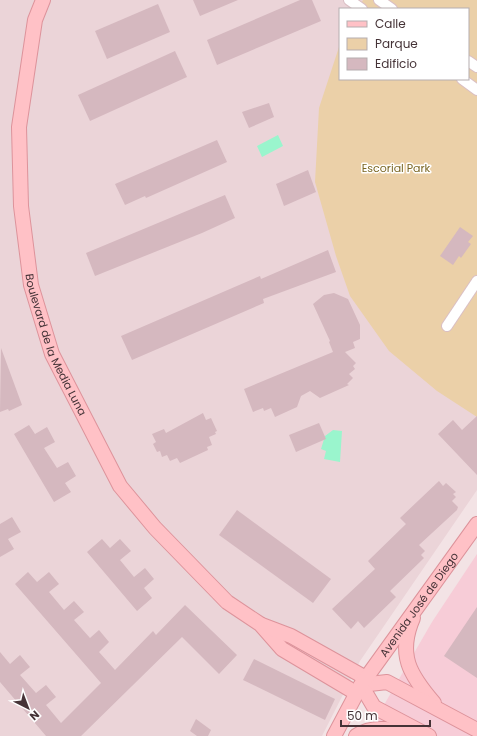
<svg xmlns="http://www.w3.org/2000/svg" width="477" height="736" font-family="Poppins,sans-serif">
  <rect width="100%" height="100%" fill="#f3e3e5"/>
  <path fill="#ebd4d8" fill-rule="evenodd" d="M0,0H477V490L360,661L322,736H0ZM340,9H468V79H340Z"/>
  <polygon fill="#f7ccd7" points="477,554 477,736 366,736 432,622"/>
  <polygon fill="#ebd0a8" points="363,0 477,0 477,417 437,391 389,351 350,296 336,256 315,182 319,108 340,44 340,79 468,79 468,9 358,9"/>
  <g fill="#9af5cd">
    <polygon points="278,135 283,146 262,157 257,146"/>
    <polygon points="333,430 342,431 340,462 324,459 326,451 321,449 325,436"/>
  </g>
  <g fill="#d5b8bf">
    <polygon points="193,0 238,0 200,16"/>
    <polygon points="300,0 312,0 321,21 217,65 207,40"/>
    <polygon points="158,4 170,32 107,59 95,31"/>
    <polygon points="175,51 187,77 90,121 78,95"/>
    <polygon points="269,103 274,117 249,128 242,112"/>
    <polygon points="217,140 227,162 146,198 145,196 125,205 115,184"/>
    <polygon points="308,170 316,192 284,206 276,184"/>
    <polygon points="225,195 235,218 202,233 95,276 86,253"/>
    <polygon points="460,227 473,236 468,242 471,244 461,258 459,256 453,265 440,256"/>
    <polygon points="328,250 336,272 263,299 264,303 132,360 121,336 260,276 261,279"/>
    <polygon points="334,293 348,299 360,325 360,339 353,342 355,348 345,352 356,363 353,366 355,369 349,374 353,378 347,384 349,385 320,398 310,391 301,396 297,407 275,417 271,408 264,411 263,408 253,412 244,389 333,352 329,342 330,341 313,304 324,295"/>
    <polygon points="1,348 22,405 9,411 8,409 0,412"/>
    <polygon points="203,413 206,420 211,418 217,431 215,432 216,434 209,437 212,445 207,447 208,450 180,463 177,458 170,461 167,455 162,457 160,451 157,452 153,444 156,442 152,434 164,429 166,433"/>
    <polygon points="477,416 477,475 438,434 453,420 462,430"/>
    <polygon points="319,423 326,439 296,452 289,435"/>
    <polygon points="29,425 35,434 47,427 55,442 44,448 57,468 68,462 76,476 65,483 71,492 54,502 14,434"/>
    <polygon points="439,481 443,486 446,483 456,492 453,494 456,497 452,501 458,507 457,510 419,545 425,551 421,555 424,558 390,591 396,597 364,628 358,621 351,629 332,609 375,569 368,561 406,524 400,518"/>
    <polygon points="237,510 331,579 313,603 219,535"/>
    <polygon points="12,517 21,532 8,539 14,549 0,557 0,524"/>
    <polygon points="102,539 110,548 120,539 131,551 120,560 134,577 145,568 154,579 144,588 152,598 137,611 87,552"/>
    <polygon points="28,572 37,582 49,572 59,584 49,592 64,610 74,601 84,612 74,620 90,638 99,630 109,642 99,652 115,670 153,631 156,635 185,605 237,655 219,674 182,637 81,736 46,736 0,682 0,652 10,664 20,655 30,667 20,675 36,693 46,685 56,697 46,705 61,723 101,683 15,584"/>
    <polygon points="477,607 477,678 444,656"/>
    <polygon points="254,659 335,699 325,720 243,680"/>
    <polygon points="196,719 211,730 208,736 197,736 190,731"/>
  </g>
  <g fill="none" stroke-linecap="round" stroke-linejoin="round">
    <defs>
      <g id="street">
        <polyline points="349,0 362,9"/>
        <polyline points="379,0 392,9"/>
        <polyline points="468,61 477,67"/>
        <polyline points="462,79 477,90"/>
        <polyline points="447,326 477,281"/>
      </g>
      <g id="secondary">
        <path id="s1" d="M43,0L35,20L19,127L21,206L31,285L52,354L120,486L155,528L227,602L260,624L282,649L356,693"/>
        <path d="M413,618C397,655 410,675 434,703"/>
        <polyline points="262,625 291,636 366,678"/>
        <polyline points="361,685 387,682 477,730"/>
        <polyline points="361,685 374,707 429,736"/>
        <path id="s2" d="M334,736L361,685L477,524"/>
        <path d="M356,736C374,724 396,730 415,735"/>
      </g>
    </defs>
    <use href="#street" stroke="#dabfc4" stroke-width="12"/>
    <use href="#secondary" stroke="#dd939b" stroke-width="16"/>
    <use href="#street" stroke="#fff" stroke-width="10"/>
    <use href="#secondary" stroke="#ffc1c6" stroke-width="14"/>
  </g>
  <g text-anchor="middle" stroke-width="3" stroke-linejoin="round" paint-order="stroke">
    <g font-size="11" fill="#7a6623" stroke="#fff">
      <text x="396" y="172">Escorial Park</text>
    </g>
    <g font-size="11" fill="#453337" stroke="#fff">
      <text dy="4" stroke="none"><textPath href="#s1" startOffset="353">Boulevard de la Media Luna</textPath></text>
      <text dy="4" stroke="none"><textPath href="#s2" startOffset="157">Avenida José de Diego</textPath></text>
    </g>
  </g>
  <rect x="339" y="8" width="130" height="72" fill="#ffffff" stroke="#b5adaf"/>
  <rect x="347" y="21" width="20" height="6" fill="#ffc1c6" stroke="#b5adaf"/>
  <text x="375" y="28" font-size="12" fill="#453337">Calle</text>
  <rect x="347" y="38" width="20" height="12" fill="#ebd0a8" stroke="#b5adaf"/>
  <text x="375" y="48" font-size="12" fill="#453337">Parque</text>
  <rect x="347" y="58" width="20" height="12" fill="#d5b8bf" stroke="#b5adaf"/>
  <text x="375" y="68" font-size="12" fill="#453337">Edificio</text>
  <g transform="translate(28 708) rotate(138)" stroke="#ffffff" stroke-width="3" paint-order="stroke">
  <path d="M0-3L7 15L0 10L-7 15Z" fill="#453337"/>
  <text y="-6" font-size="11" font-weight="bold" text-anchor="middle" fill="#453337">N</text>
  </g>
  <path d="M341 720v6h89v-6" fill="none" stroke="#453337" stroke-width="2"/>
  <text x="347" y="720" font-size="12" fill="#453337" stroke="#ffffff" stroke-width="3" paint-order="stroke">50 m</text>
</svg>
